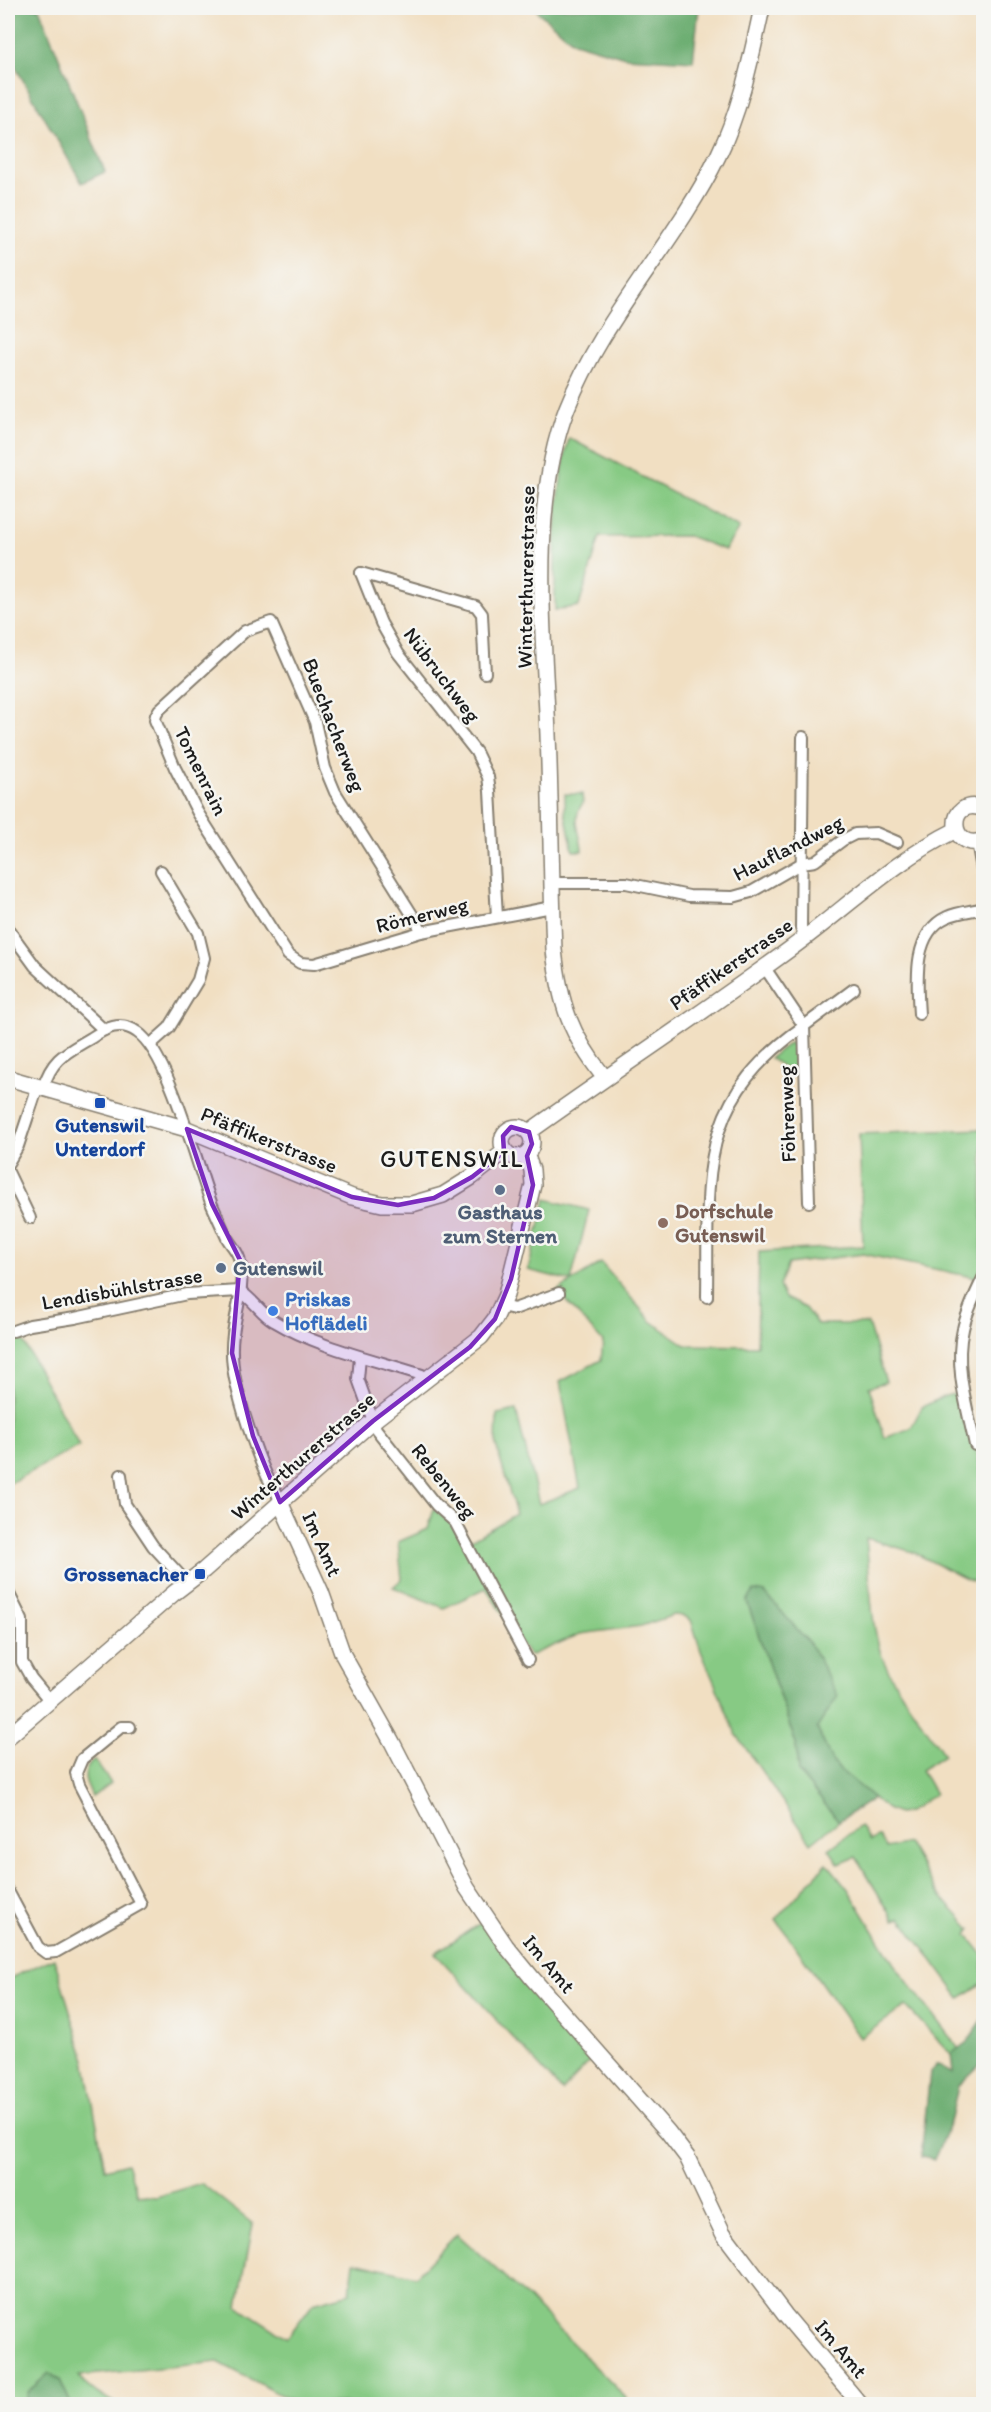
<svg xmlns="http://www.w3.org/2000/svg" width="991" height="2412" font-family="Itim,sans-serif">
  <rect width="100%" height="100%" fill="#f6f6f2"/>
  <filter id="ink" filterUnits="userSpaceOnUse"><feTurbulence type="fractalNoise" baseFrequency=".0167" numOctaves="2"/><feDisplacementMap in="SourceGraphic" scale="12" xChannelSelector="R" yChannelSelector="G"/><feConvolveMatrix kernelMatrix="1 2 1 2 8 2 1 2 1" color-interpolation-filters="sRGB"/></filter>
  <filter id="wash" filterUnits="userSpaceOnUse"><feTurbulence type="fractalNoise" baseFrequency=".008" numOctaves="4" result="noise"/><feDisplacementMap in="SourceGraphic" scale="24" xChannelSelector="R" yChannelSelector="G"/><feGaussianBlur stdDeviation="1.35" result="paint"/><feColorMatrix in="noise" values="0 0 0 0 0 0 0 0 0 0 0 0 0 0 0 0 0 1.4 0 .05"/><feComposite in="paint" operator="in"/></filter>
  <g filter="url(#wash)">
    <rect width="100%" height="100%" fill="#f1dfc2"/>
    <g fill="#87ca84" stroke="#527350" stroke-width="1.5">
      <path d="M569,438L739,528L725,550L688,536L600,537L579,606L555,610C555,548 554,499 569,438Z"/>
      <path d="M565,794H582L583,803C570,819 582,835 582,851H573L565,812Z"/>
      <polygon points="789,1043 793,1043 799,1047 801,1076 797,1076 770,1058"/>
      <path d="M983,1129L982,1279L863,1254L788,1264L779,1286L785,1298L805,1308L817,1324H868L886,1382L869,1387L885,1438L911,1428L922,1407L945,1396L964,1392L983,1481V1584L968,1580L913,1552L866,1538C870,1573 870,1624 882,1657C895,1689 925,1725 944,1755L921,1770L935,1794L908,1812L898,1814L887,1809L840,1770L832,1761L817,1728L747,1601L796,1744L798,1772L839,1821L811,1843L736,1734L701,1651L691,1620L684,1616L674,1615L641,1626L580,1634L529,1656L486,1588L444,1608L393,1587L402,1579L398,1542L428,1529L434,1509L471,1540L516,1514L496,1445L497,1414L516,1410L539,1504L580,1488L560,1382L601,1360L603,1342L557,1291L601,1263L651,1321L686,1345L757,1346L759,1252L863,1246L859,1134Z"/>
      <polygon points="546,1199 589,1210 571,1281 528,1270"/>
      <polygon points="13,1331 20,1335 79,1446 8,1484 8,1333"/>
      <path d="M94,1760L111,1783L92,1797C85,1782 80,1772 94,1760Z"/>
      <polygon points="860,1826 870,1841 879,1836 886,1848 908,1843 936,1891 971,1929 967,1935 983,1955 983,1983 960,1998 901,1918 894,1920 856,1857 839,1864 829,1849"/>
      <polygon points="827,1863 848,1889 894,1964 959,2049 951,2054 906,2006 860,2038 776,1919"/>
      <polygon points="482,1922 594,2057 562,2091 435,1953"/>
      <polygon points="54,1958 85,2060 105,2169 127,2163 138,2195 156,2197 201,2183 253,2224 238,2306 287,2338 313,2303 350,2293 354,2262 416,2276 457,2234 528,2298 632,2404 298,2404 218,2362 79,2376 88,2387 116,2404 71,2404 60,2380 26,2399 32,2404 8,2404 8,2069 16,2057 8,2043 8,1979"/>
    </g>
    <g fill="#6dae72" stroke="#446547" stroke-width="1.5">
      <polygon points="8,8 39,8 105,172 82,183 8,54"/>
      <polygon points="535,8 699,8 693,61 625,57 574,42 539,13"/>
      <polygon points="754,1591 765,1593 811,1645 838,1696 817,1728 832,1761 840,1770 874,1798 839,1821 798,1772 796,1744 747,1601"/>
      <polygon points="983,2019 983,2062 958,2086 951,2119 934,2160 921,2157 930,2072 937,2064 953,2073 951,2054 967,2042"/>
      <polygon points="49,2373 60,2380 71,2404 32,2404 26,2399 29,2391"/>
    </g>
  </g>
  <g filter="url(#ink)">
    <g fill="none" stroke-linecap="round" stroke-linejoin="round">
      <defs>
        <g id="street">
          <polyline points="361,573 381,623 398,653 476,752 488,777 490,791 497,917"/>
          <polyline points="361,573 476,606 482,614 485,673"/>
          <polyline points="803,737 801,928 805,938"/>
          <polyline points="977,842 984,880"/>
          <polyline points="552,883 626,883 689,896 733,897 751,892 802,863 815,861 843,840 855,834 876,833 897,842"/>
          <polyline points="8,929 35,966 104,1030"/>
          <polyline points="421,932 418,924 335,792 325,768 315,722 271,622 245,631 159,710 156,715 155,720 175,768 198,813 288,955 300,963 314,964 421,932 552,907"/>
          <path d="M919,1014C917,982 912,933 947,917C958,912 972,911 984,908"/>
          <polyline points="150,1045 169,1028 198,980 204,958 198,933 161,871"/>
          <path d="M43,1088C52,1058 66,1053 91,1038C106,1028 120,1020 137,1032C169,1053 197,1166 212,1205C217,1216 222,1227 227,1238C232,1247 239,1252 240,1262C245,1286 236,1310 233,1334C231,1348 232,1364 235,1379C241,1407 254,1447 266,1474C270,1484 278,1491 280,1502"/>
          <polyline points="8,1163 18,1146 38,1086"/>
          <polyline points="8,1172 30,1218"/>
          <polyline points="809,1202 804,1026 854,989"/>
          <path d="M240,1291C255,1301 261,1314 274,1321C319,1348 373,1359 422,1375L428,1380"/>
          <path d="M707,1297C709,1177 694,1103 804,1026L765,968"/>
          <polyline points="502,1306 514,1309 559,1293"/>
          <polyline points="13,1331 30,1325 75,1318 187,1294 240,1291"/>
          <polyline points="360,1357 358,1379 376,1429 436,1505 455,1522 528,1660"/>
          <path d="M975,1445C967,1407 954,1367 963,1329C967,1310 976,1293 984,1276"/>
          <polyline points="121,1475 125,1504 153,1546 187,1583"/>
          <polyline points="8,1592 22,1620 22,1662 31,1678 50,1701"/>
          <polyline points="8,1891 38,1947 46,1953 56,1952 141,1904 79,1784 76,1773 82,1759 121,1727 130,1727"/>
        </g>
        <g id="secondary">
          <path d="M984,809C946,794 947,854 984,840"/>
          <path d="M604,1077C570,1034 560,1004 554,950C551,878 551,807 548,735C544,632 529,506 567,408C603,316 675,244 718,156C741,109 751,58 762,8"/>
          <polyline points="8,1078 187,1129 352,1197 382,1204 412,1204 443,1195 472,1177 505,1151"/>
          <circle cx="517" cy="1142" r="15"/>
          <path d="M529,1132C616,1070 704,1012 790,949C845,909 895,860 956,830"/>
          <polyline points="280,1502 321,1592 343,1655 392,1742 467,1888 506,1946 533,1979 668,2132 687,2157 723,2233 785,2315 860,2404"/>
          <polyline points="8,1737 174,1593 204,1570 373,1421 481,1337 495,1319 506,1295 533,1185 532,1170 526,1154"/>
        </g>
      </defs>
      <use href="#street" stroke="#867e6f" stroke-width="14"/>
      <use href="#secondary" stroke="#867e6f" stroke-width="18"/>
      <use href="#street" stroke="#fff" stroke-width="10"/>
      <use href="#secondary" stroke="#fff" stroke-width="15"/>
    </g>
  </g>
  <path fill="#7b2cbf" fill-opacity="0.2" stroke="#7b2cbf" stroke-width="4.5" stroke-linejoin="round" d="M511,1127L529,1132L532,1144L527,1156L533,1185L511,1279L495,1319L470,1347L373,1421L280,1502L253,1436L232,1353L240,1260L212,1204L187,1129L352,1197L398,1205L434,1198L472,1177L504,1152L503,1136Z"/>
  <g fill="#1a4fb4" stroke="#f6f6f2" stroke-width="2">
    <rect x="94" y="1097" width="12" height="12" rx="3"/>
    <rect x="194" y="1568" width="12" height="12" rx="3"/>
  </g>
  <g fill="#5c6f8a" stroke="#f6f6f2" stroke-width="2">
    <circle cx="500" cy="1190" r="6"/>
    <circle cx="221" cy="1268" r="6"/>
  </g>
  <circle fill="#8d6e63" stroke="#f6f6f2" stroke-width="2" cx="663" cy="1223" r="6"/>
  <circle fill="#3f7fe0" stroke="#f6f6f2" stroke-width="2" cx="273" cy="1311" r="6"/>
  <g text-anchor="middle" stroke-width="5" stroke-linejoin="round" paint-order="stroke">
    <g font-size="21" fill="#1c1c1c" stroke="#f6f6f2">
      <text transform="translate(526 577) rotate(-89)" y="7">Winterthurerstrasse</text>
      <text transform="translate(442 675) rotate(53)" y="7">Nübruchweg</text>
      <text transform="translate(334 725) rotate(69)" y="7">Buechacherweg</text>
      <text transform="translate(201 771) rotate(64)" y="7">Tomenrain</text>
      <text transform="translate(788 848) rotate(-27)" y="7">Hauflandweg</text>
      <text transform="translate(422 915) rotate(-14)" y="7">Römerweg</text>
      <text transform="translate(731 964) rotate(-35)" y="7">Pfäffikerstrasse</text>
      <text transform="translate(787 1114) rotate(-92)" y="7">Föhrenweg</text>
      <text transform="translate(269 1140) rotate(22)" y="7">Pfäffikerstrasse</text>
      <text transform="translate(122 1289) rotate(-10)" y="7">Lendisbühlstrasse</text>
      <text transform="translate(303 1456) rotate(-41)" y="7">Winterthurerstrasse</text>
      <text transform="translate(444 1481) rotate(51)" y="7">Rebenweg</text>
      <text transform="translate(322 1544) rotate(66)" y="7">Im Amt</text>
      <text transform="translate(549 1964) rotate(50)" y="7">Im Amt</text>
      <text transform="translate(841 2349) rotate(50)" y="7">Im Amt</text>
    </g>
    <g font-size="21" font-weight="bold" fill="#164399" stroke="#f6f6f2">
      <text x="100" y="1132">Gutenswil<tspan x="100" dy="24">Unterdorf</tspan></text>
      <text x="188" y="1581" text-anchor="end">Grossenacher</text>
    </g>
    <g font-size="21" font-weight="bold" fill="#785e54" stroke="#f6f6f2" text-anchor="start">
      <text x="675" y="1218">Dorfschule<tspan x="675" dy="24">Gutenswil</tspan></text>
    </g>
    <g font-size="21" font-weight="bold" fill="#4e5e75" stroke="#f6f6f2">
      <text x="500" y="1219">Gasthaus<tspan x="500" dy="24">zum Sternen</tspan></text>
      <text x="233" y="1275" text-anchor="start">Gutenswil</text>
    </g>
    <g font-size="21" font-weight="bold" fill="#366cbe" stroke="#f6f6f2" text-anchor="start">
      <text x="285" y="1306">Priskas<tspan x="285" dy="24">Hoflädeli</tspan></text>
    </g>
    <g font-size="24" letter-spacing="1.5" fill="#1c1c1c" stroke="#f6f6f2">
      <text x="452" y="1167">GUTENSWIL</text>
    </g>
  </g>
  <rect width="991" height="2412" fill="none" stroke="#f6f6f2" stroke-width="30"/>
</svg>
